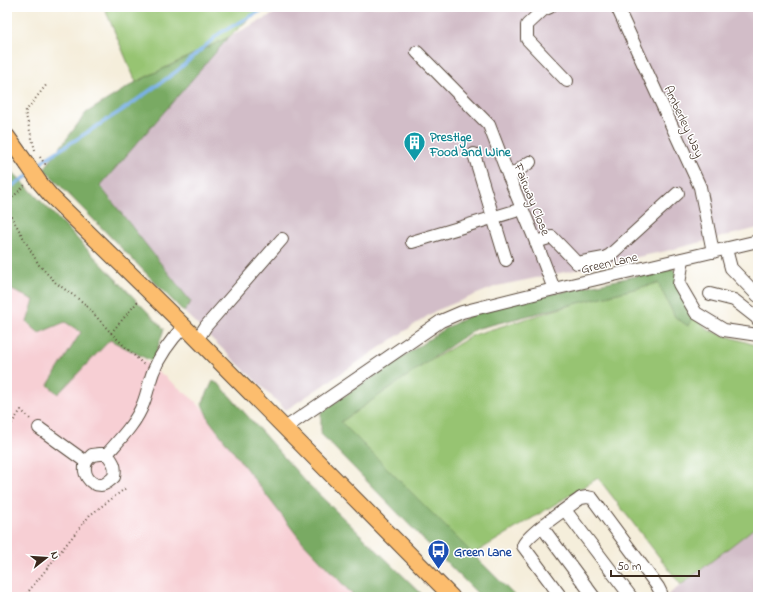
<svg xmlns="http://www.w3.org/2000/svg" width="765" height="604" font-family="'Indie Flower',sans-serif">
  <rect width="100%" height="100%" fill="#fff"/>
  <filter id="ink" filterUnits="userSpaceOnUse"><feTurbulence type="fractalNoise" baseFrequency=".025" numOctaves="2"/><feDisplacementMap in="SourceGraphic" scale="8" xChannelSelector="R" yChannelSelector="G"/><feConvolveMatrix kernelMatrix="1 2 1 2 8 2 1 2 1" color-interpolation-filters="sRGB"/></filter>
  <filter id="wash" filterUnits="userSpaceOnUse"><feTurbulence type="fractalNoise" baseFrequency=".012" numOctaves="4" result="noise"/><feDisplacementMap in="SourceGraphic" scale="16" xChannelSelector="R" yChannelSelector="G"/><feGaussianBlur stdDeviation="0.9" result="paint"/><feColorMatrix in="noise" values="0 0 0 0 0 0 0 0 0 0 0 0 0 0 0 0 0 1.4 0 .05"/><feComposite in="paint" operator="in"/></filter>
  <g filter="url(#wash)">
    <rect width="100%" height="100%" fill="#f5eedb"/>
    <polygon fill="#f7cfd4" points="7,288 76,306 194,400 381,597 7,597"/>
    <g fill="#d2bdc8">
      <polygon points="287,7 758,7 758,228 662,252 497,286 435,311 286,410 184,312 191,302 100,186 229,37"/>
      <polygon points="758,525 758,597 665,597 681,585"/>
    </g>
    <g fill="#97c472" stroke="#697748">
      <polygon points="104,7 262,7 229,37 136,82"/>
      <polygon points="669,275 686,305 708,330 758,346 758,525 681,585 598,478 462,561 331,421 473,335"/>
    </g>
    <g fill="#79aa64" stroke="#5a6a41">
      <polygon points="229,37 100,186 191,302 184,312 44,169 86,113 136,82"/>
      <polygon points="12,171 164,329 153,362 110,340 58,394 48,385 81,332 65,322 39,333 27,322 34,300 7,288 7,174"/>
      <polygon points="673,268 698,308 688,326 675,317 658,283 475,329 341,422 516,597 481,597 426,542 321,434 321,412 444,329 475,313 510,303"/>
      <polygon points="213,381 220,385 306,482 425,597 355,597 299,538 209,420 202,404"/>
    </g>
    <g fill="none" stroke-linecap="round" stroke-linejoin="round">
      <g stroke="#79b1e8" stroke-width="3.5">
        <polyline points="35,170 44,160 127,107 177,71 220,33 268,7"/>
        <polyline points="7,189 31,174"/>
      </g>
    </g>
  </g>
  <g filter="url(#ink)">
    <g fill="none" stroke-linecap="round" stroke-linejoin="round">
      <defs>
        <g id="minor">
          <polyline points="550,7 543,10 527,25 527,39 567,81"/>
          <polyline points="617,7 700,187 713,252"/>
          <polyline points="417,52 489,125 509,177 536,242 554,289"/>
          <polyline points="474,154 506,260"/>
          <polyline points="509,177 530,162"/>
          <polyline points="412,242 522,209"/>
          <polyline points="536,242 552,237 577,263 604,258 610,255 678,193"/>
          <polyline points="726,249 731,268 758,296"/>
          <polyline points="683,259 679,284 696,313 724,330 758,335"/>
          <polyline points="710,294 734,300 757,318 758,320"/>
          <polyline points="197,340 206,326 282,239"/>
          <polyline points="39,428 86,462"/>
          <polyline points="285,428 441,321 462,312 554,289 758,241"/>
          <path d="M107,454H100L92,455C90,457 87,460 86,462C82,473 89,485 101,485C106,485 110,480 114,477C116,466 114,463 107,454C120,439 136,423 143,404C147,394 149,383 153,372C160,354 171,340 184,326"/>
          <polyline points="565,510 631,597"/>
          <polyline points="542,527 594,597"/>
          <path d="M561,597L523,546C526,535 570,506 581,498L587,497L592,498L658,587L661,593L659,597"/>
        </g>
        <g id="major">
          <polyline points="7,136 27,164"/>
          <polyline points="40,183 51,196 184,326 452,597"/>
        </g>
      </defs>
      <use href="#minor" stroke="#57473a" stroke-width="14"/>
      <use href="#major" stroke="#57473a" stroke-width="17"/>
      <g stroke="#57473a" stroke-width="2" stroke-dasharray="1 3" stroke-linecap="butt">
        <polyline points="35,150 25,112 47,84"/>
        <polyline points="40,157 45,164 44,165"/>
        <polyline points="7,203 26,184"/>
        <polyline points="7,209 39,265 56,283 84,303 111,333 144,365"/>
        <polyline points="111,333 139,300"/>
        <polyline points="7,430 21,410 31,420"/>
        <polyline points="24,597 90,515 126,488"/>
      </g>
      <use href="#minor" stroke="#fff" stroke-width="12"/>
      <use href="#major" stroke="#fcbd6e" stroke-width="15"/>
      <defs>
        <polyline id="major-bridge" points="27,164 40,183"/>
      </defs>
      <use href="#major-bridge" stroke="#57473a" stroke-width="17" stroke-linecap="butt"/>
      <use href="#major-bridge" stroke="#fcbd6e" stroke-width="15"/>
    </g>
  </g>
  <defs>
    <symbol id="building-pin" viewBox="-11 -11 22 30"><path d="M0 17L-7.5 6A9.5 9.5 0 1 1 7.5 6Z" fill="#0f9aa8" stroke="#fff"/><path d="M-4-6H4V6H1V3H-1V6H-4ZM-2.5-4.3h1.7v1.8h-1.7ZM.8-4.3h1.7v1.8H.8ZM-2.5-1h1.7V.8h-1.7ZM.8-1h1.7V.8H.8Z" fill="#fff"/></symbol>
    <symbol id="bus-pin" viewBox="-11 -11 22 30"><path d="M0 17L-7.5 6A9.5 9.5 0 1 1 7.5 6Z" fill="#1a4fb4" stroke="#fff"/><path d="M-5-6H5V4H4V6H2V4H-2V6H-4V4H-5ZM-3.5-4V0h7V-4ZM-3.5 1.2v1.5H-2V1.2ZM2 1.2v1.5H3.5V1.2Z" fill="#fff"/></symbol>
  </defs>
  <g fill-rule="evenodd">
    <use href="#building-pin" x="402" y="130" width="25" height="34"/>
    <use href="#bus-pin" x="426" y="538" width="25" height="34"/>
  </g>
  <g text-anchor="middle" stroke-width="3" stroke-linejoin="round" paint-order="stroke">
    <g font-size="13" fill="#3b2a1e" stroke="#fff">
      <text transform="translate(685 121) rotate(65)" y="5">Amberley Way</text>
      <text transform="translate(533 199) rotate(68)" y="5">Fairway Close</text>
      <text transform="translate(609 262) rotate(-13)" y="5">Green Lane</text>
    </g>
    <g font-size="13" font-weight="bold" fill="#0d838f" stroke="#fff" text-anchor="start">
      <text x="430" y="141">Prestige<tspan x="430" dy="15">Food and Wine</tspan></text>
    </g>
    <g font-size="13" font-weight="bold" fill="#164399" stroke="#fff" text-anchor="start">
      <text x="454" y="556">Green Lane</text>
    </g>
  </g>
  <rect width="765" height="604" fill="none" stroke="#fff" stroke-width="24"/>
  <g transform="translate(46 558) rotate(73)" stroke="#ffffff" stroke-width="3" paint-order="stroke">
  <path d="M0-3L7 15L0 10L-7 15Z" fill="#3b2a1e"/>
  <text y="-6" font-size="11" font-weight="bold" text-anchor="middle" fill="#3b2a1e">N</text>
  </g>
  <path d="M611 570v6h88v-6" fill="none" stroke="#3b2a1e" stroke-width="2"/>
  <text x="617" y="570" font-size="12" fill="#3b2a1e" stroke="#ffffff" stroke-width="3" paint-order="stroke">50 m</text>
</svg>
